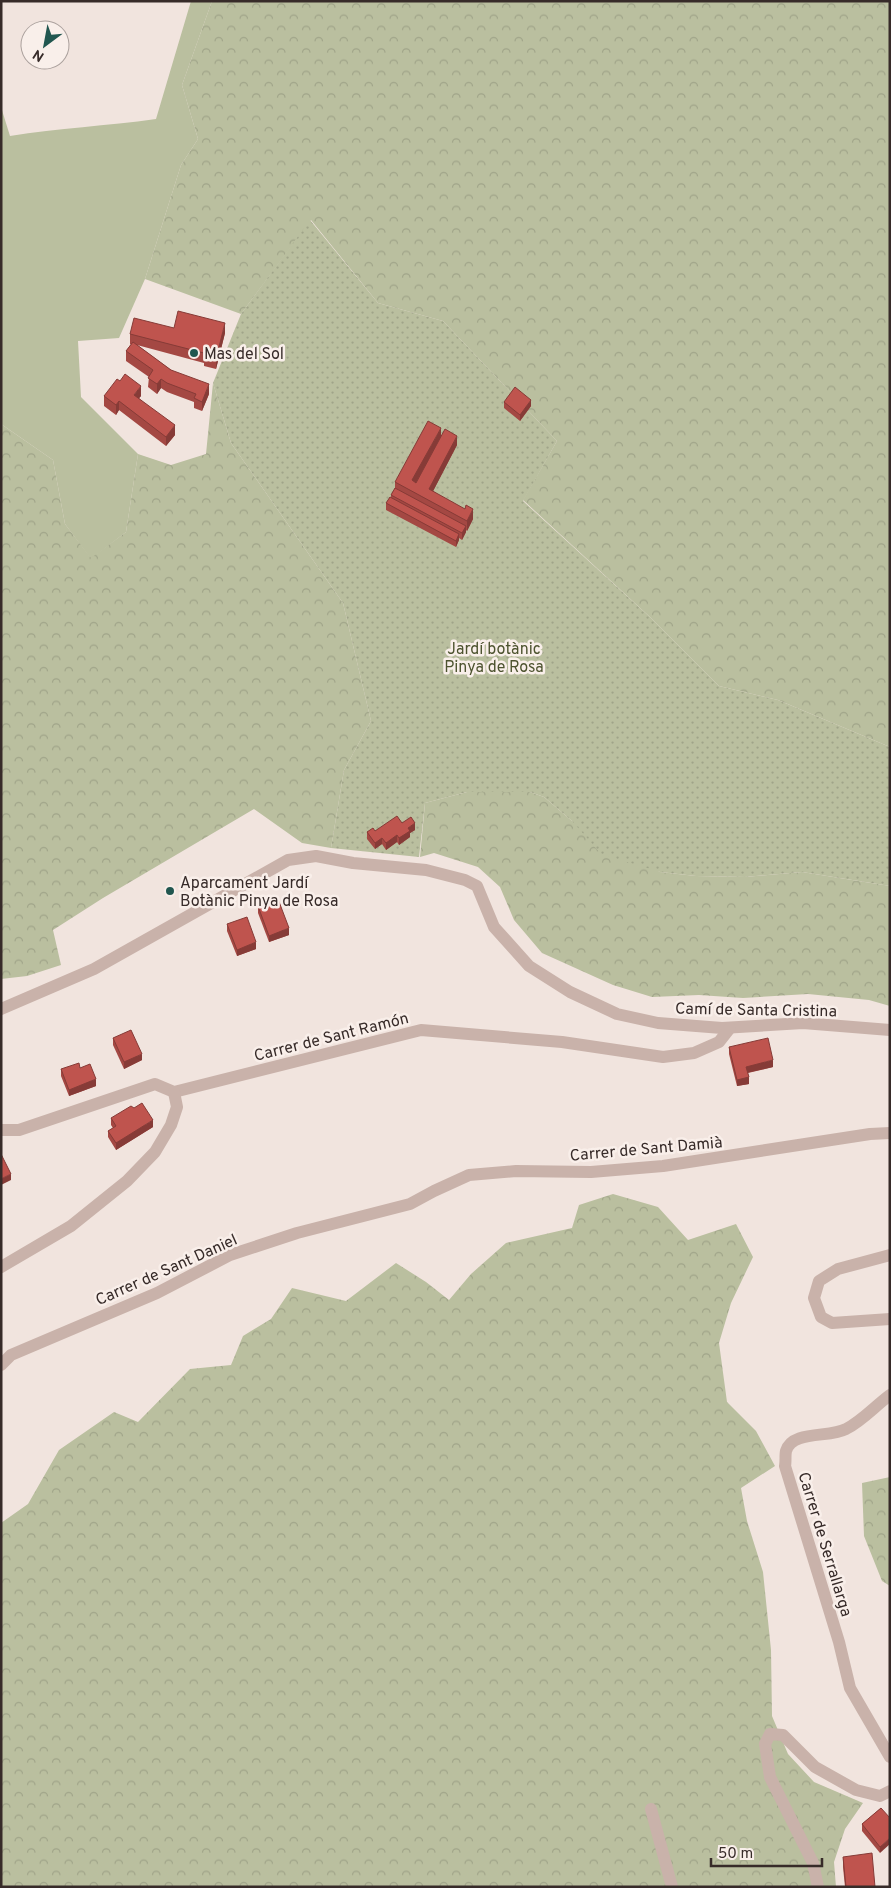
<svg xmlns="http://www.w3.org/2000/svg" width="891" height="1888" font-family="Overpass,sans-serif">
  <defs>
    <pattern id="forest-crowns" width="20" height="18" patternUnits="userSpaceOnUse" patternTransform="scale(1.25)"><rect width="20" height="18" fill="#babf9f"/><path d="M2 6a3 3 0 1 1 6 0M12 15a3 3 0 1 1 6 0" fill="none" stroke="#a0a489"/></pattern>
    <pattern id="garden-dots" width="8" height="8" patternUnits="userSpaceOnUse" patternTransform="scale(1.25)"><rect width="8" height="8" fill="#babf9f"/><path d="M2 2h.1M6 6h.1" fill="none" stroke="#a0a489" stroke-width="1.8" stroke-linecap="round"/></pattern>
  </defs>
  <rect width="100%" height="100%" fill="#f1e4de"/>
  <path fill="#babf9f" d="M191,1H212L182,85L198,139L181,165L145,279L119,338L78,341L81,397L138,454L126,532L91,559L65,524L53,460L1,424V107L10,136C58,128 107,126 156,119Z"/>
  <g fill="url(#forest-crowns)">
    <polygon points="212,1 890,1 890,747 778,700 719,686 651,618 523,500 557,441 443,321 378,303 311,220 241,314 145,279 181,165 198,139 182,85"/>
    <polygon points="213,383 231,443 343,603 371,721 344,770 331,848 302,843 254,809 103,898 53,930 61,965 27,976 1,979 1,424 53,460 65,524 91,558 126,532 138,454 171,465 206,454"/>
    <polygon points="467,792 530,792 544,797 572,821 660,872 696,876 745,877 802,872 890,886 890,1006 869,1000 808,994 743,998 699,995 652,997 613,985 542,953 514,920 500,887 478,867 434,853 420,857 425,803"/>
    <polygon points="613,1194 658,1207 688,1240 736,1224 753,1257 731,1303 719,1343 727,1402 756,1431 775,1466 741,1488 747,1521 763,1572 771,1650 772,1716 788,1754 814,1782 863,1803 845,1829 834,1862 836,1887 1,1887 1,1523 28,1504 59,1450 114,1412 138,1422 190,1369 231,1365 243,1336 271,1319 292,1288 346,1301 396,1263 426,1282 449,1300 471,1274 506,1243 572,1228 579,1205"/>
    <polygon points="890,1477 890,1586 882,1581 864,1536 862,1483"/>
  </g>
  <polygon fill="url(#garden-dots)" points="310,220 378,303 443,321 557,441 523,501 651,618 719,686 778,700 890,747 890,886 802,872 745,877 696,876 660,872 601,854 572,821 544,797 530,792 467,792 425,803 419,857 331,848 344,770 371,721 343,603 231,443 213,383 241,314"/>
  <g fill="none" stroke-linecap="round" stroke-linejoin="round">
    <g stroke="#c9b2aa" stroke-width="12">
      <polyline points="1,1009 94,969 288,860 316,856 353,863 426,870 465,880 477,886 494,927 529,966 570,992 617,1014 658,1023 722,1028 803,1023 890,1030"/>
      <polyline points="1,1130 19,1130 155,1084 174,1092 421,1030 562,1042 663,1057 694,1053 719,1042 730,1028"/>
      <polyline points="890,1255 838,1269 819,1281 814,1298 821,1317 832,1323 890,1319"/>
      <polyline points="1,1267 71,1226 127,1181 155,1152 171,1125 177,1107 174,1092"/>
      <polyline points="1,1365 11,1355 157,1293 230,1255 297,1233 410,1204 434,1191 469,1175 516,1171 591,1172 663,1166 870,1134 890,1133"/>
      <path d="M890,1395C875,1406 862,1421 846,1429C830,1438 792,1430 786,1451C785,1455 786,1462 785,1466L839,1642L850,1688L890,1757"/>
      <polyline points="651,1809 672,1887"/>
      <polyline points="818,1887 813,1863 770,1777 765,1744 770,1734 783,1735 815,1767 856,1790 880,1796 890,1791"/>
    </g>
  </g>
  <g fill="#a44843">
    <polygon points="174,328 225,333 216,369 204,366 204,363 137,345 171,370 209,394 202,411 194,408 194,402 167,392 161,388 157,394 148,387 149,377 126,361 126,351 131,344 130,344 130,334"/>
    <polygon points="104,396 141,396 139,398 175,435 166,446 119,410 116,415 104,406"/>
    <polygon points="504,402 531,406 520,421 504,408"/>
    <polygon points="441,437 457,445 433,491 473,519 467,531 466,530 466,532 462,540 459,538 459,540 456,547 386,510 386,503 391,497 391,495 395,488 395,482"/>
    <polygon points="402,823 415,830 410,833 410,837 399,845 397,842 386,850 382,844 375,849 367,839 367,832 375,831"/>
    <polygon points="258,906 289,935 269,942 258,913"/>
    <polygon points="227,924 256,949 237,956 227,931"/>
    <polygon points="113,1038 142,1060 124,1069 113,1045"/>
    <polygon points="729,1047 773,1067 748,1073 749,1084 737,1086 729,1054"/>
    <polygon points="80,1068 96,1086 69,1096 61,1076 61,1069"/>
    <polygon points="111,1118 153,1127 116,1150 108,1137 108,1131 113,1128 111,1125"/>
    <polygon points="881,1808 880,1853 862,1831 862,1824"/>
    <polygon points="843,1857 875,1887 845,1887 843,1867"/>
  </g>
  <g fill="#863b37">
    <polygon points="225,323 225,333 216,369 216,359"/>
    <polygon points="161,379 161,388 157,394 157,384"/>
    <polygon points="209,384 209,394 202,411 202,402"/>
    <polygon points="141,386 141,396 134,404 134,395"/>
    <polygon points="531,400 531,406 520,421 520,415"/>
    <polygon points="119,401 119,410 116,415 116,405"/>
    <polygon points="175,425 175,435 166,446 166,437"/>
    <polygon points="441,428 441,437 412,490 412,480"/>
    <polygon points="457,436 457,445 429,499 429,489"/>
    <polygon points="473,509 473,519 467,531 467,521"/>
    <polygon points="466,526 466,532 462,540 462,533"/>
    <polygon points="459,534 459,540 456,547 456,541"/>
    <polygon points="415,823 415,830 410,833 410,837 399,845 399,838 408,828"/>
    <polygon points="397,835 397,842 386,850 386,843"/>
    <polygon points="382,838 382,844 375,849 375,843"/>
    <polygon points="289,928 289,935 269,942 269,936"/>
    <polygon points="256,942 256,949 237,956 237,950"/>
    <polygon points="142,1054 142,1060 124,1069 124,1062"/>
    <polygon points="773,1060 773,1067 746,1073 746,1067"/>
    <polygon points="749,1077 749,1084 737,1086 737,1080"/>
    <polygon points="96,1079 96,1086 69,1096 69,1090"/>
    <polygon points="153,1120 153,1127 116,1150 116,1143"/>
    <polygon points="11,1174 11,1180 1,1185 1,1179"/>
    <polygon points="890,1838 890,1844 880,1853 880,1847"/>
  </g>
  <g fill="#bf544e" stroke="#863b37">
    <polygon points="178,311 225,323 216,359 204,356 204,353 130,334 134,318 174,328"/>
    <polygon points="133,342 171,370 209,384 202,402 194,398 196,394 167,383 161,379 157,384 148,378 153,370 126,351"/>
    <polygon points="125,374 141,386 134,395 175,425 166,437 119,401 116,405 104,396 117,379 120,381"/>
    <polygon points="515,387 531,400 520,415 504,402"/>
    <polygon points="428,421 441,428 412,480 416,483 445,429 457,436 429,489 465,509 466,505 473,509 467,521 395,482"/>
    <polygon points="395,488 466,526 462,533 391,495"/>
    <polygon points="390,497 459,534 456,541 386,503"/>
    <polygon points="397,816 402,823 411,817 415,823 408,828 410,831 399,838 397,835 386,843 382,838 375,843 367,832 373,828 375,831"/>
    <polygon points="278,899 289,928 269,936 258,906"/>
    <polygon points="247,917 256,942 237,950 227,924"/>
    <polygon points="131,1030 142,1054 124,1062 113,1038"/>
    <polygon points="768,1038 773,1060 746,1067 749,1077 737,1080 729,1047"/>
    <polygon points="79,1063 80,1068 90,1064 96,1079 69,1090 61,1069"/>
    <polygon points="142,1103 153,1120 116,1143 108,1131 116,1126 111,1118 131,1106 134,1108"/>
    <polygon points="1,1154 11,1174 1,1179"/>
    <polygon points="881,1808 890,1818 890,1838 880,1847 862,1824"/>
    <polygon points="872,1853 875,1887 846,1887 843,1857"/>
  </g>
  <g fill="#21564f" stroke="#f9efea" stroke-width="2">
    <circle cx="194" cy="353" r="5"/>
    <circle cx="170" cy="891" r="5"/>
  </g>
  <g text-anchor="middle" stroke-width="5" stroke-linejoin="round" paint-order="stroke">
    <g font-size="16" fill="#372b29" stroke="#f9efea" text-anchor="start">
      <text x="204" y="359">Mas del Sol</text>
      <text x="180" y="888">Aparcament Jardí<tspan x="180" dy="18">Botànic Pinya de Rosa</tspan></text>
    </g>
    <g font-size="16" fill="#4d532f" stroke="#f9efea">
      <text x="494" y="654">Jardí botànic<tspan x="494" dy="18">Pinya de Rosa</tspan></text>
    </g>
    <g font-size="16" fill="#372b29" stroke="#f9efea">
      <text transform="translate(756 1009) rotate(1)" y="6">Camí de Santa Cristina</text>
      <text transform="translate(331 1036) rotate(-14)" y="6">Carrer de Sant Ramón</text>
      <text transform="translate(646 1148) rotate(-5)" y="6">Carrer de Sant Damià</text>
      <text transform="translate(166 1269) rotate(-24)" y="6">Carrer de Sant Daniel</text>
      <text transform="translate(826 1544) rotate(73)" y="6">Carrer de Serrallarga</text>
    </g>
  </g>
  <rect width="891" height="1888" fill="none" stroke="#372b29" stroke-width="5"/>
  <g transform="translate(45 45) rotate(212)"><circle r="24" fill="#f9efea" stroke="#aba19d"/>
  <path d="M0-4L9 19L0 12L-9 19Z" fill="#21564f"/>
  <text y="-8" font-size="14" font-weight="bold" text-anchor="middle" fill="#372b29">N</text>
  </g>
  <path d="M711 1858v8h111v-8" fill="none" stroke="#372b29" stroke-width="2.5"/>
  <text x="718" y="1858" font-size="15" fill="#372b29" stroke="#f9efea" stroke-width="4" paint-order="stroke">50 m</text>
</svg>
